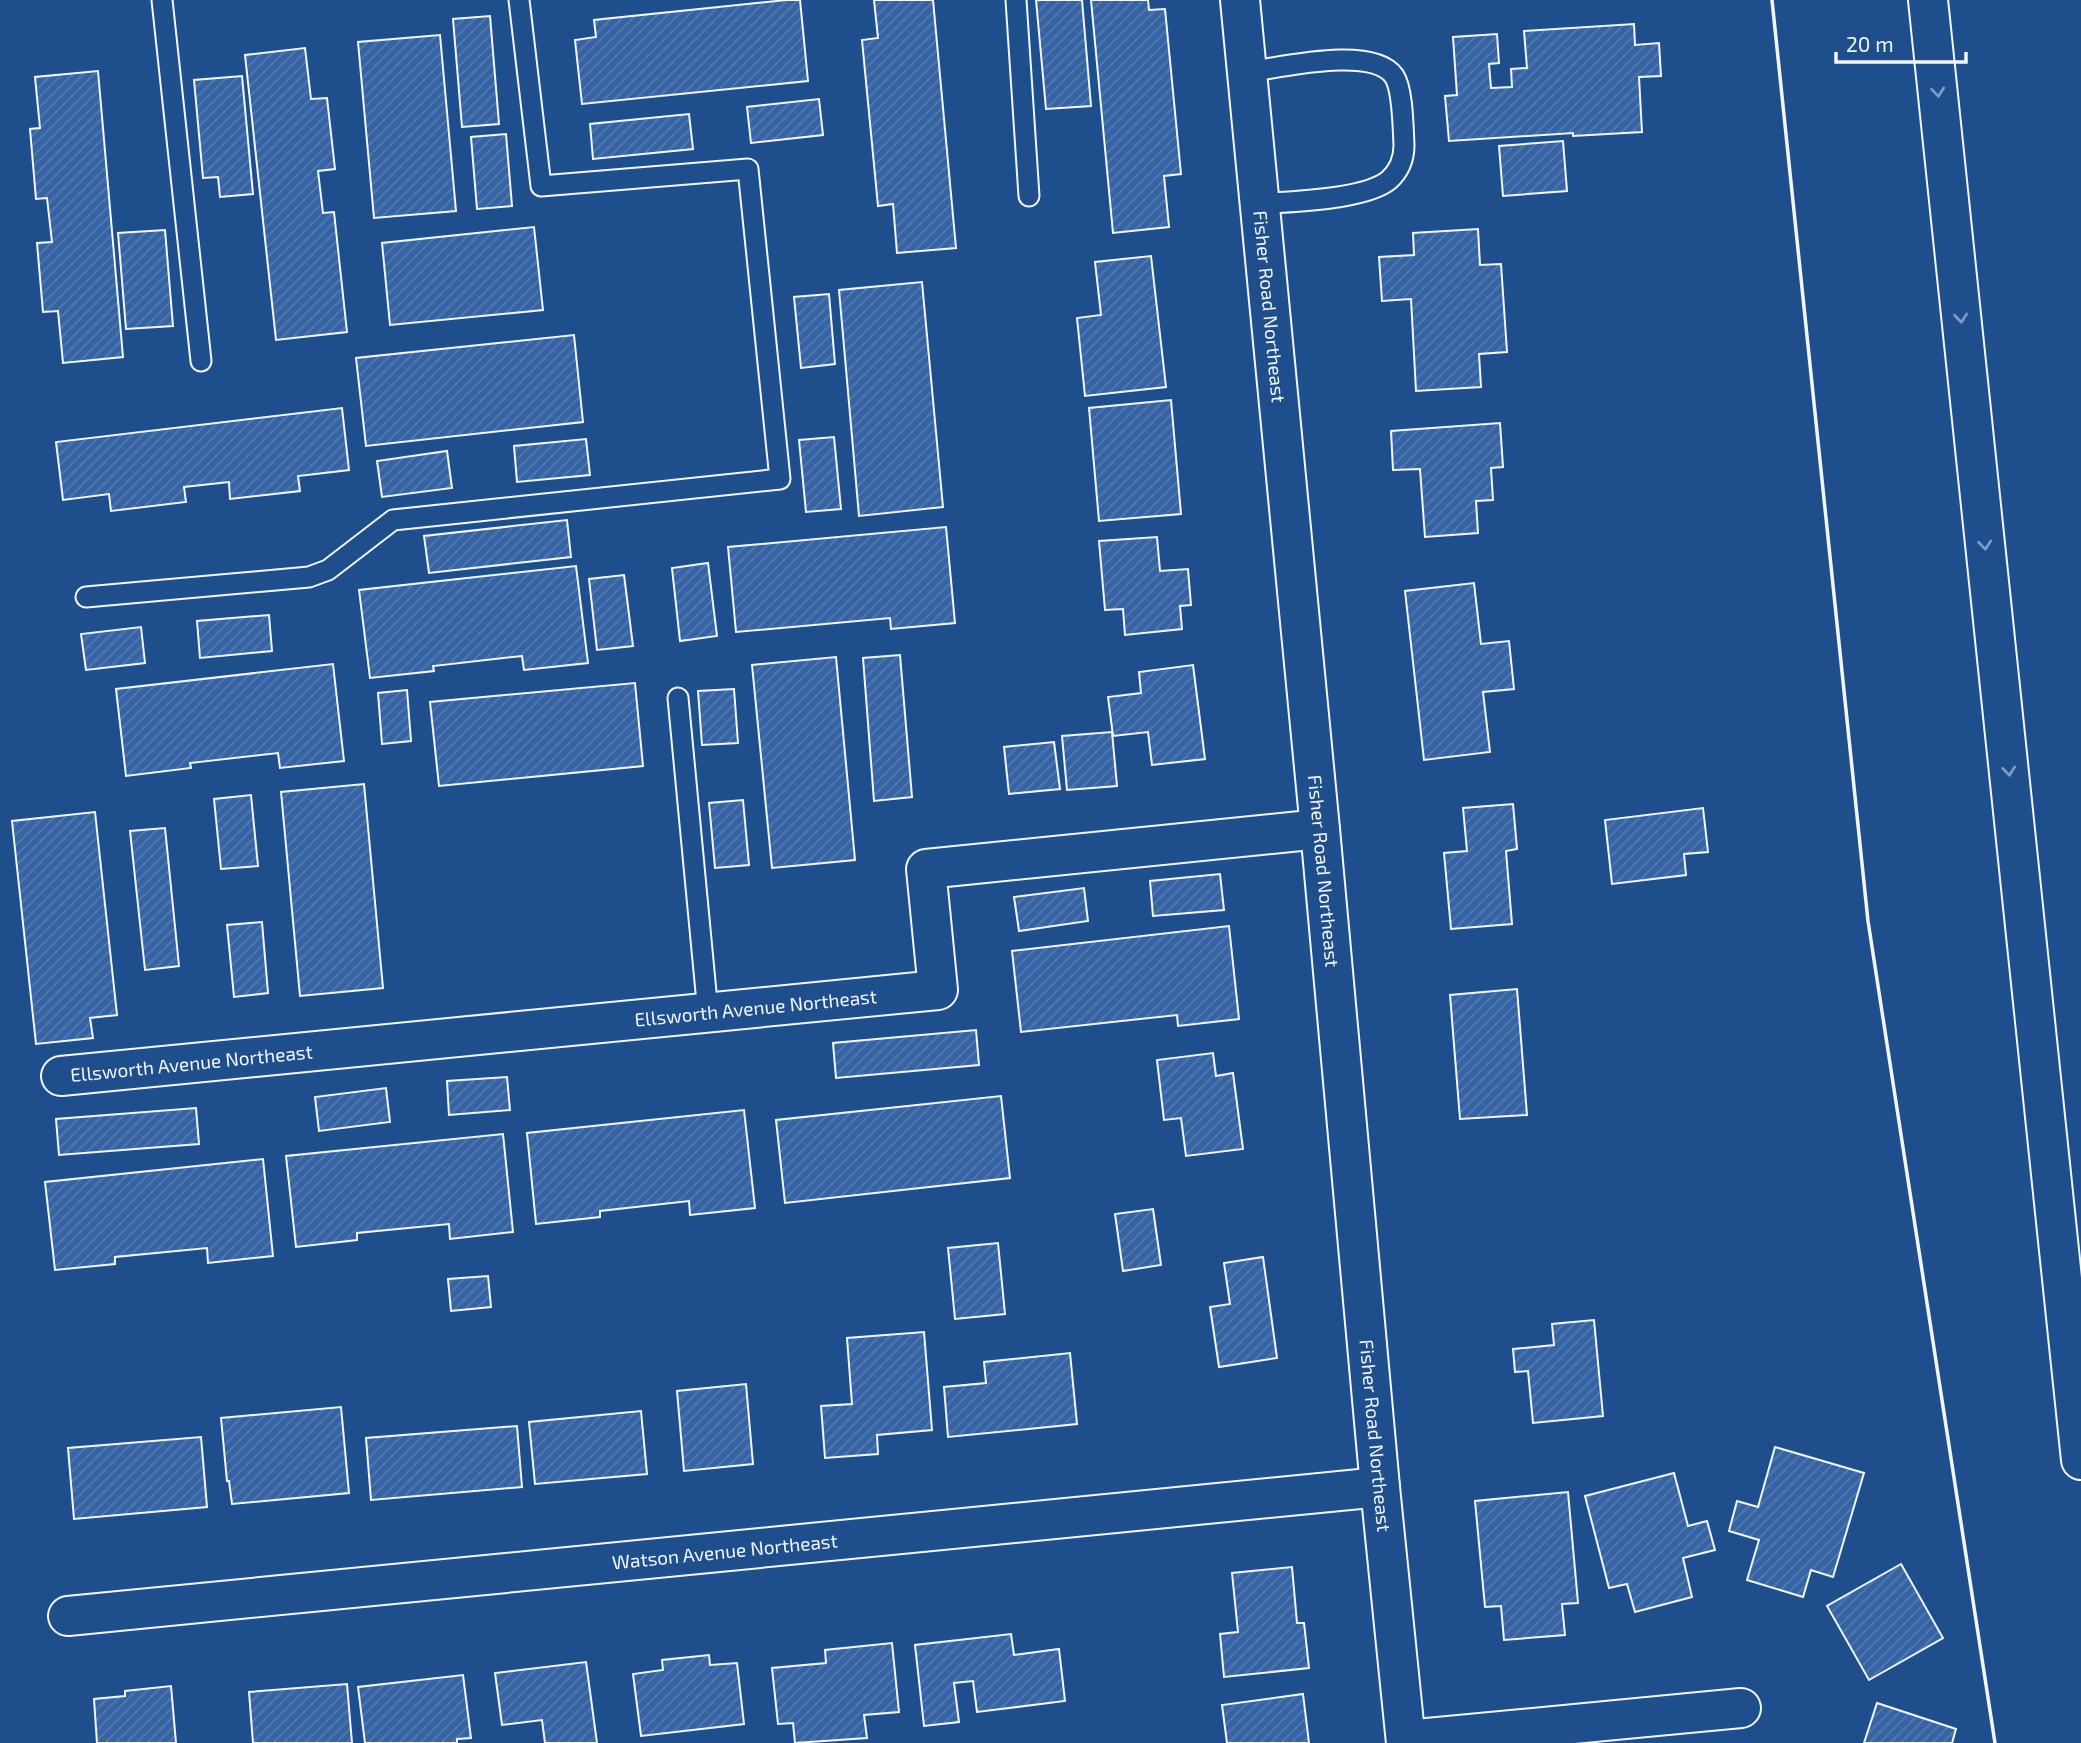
<svg xmlns="http://www.w3.org/2000/svg" width="2081" height="1743" font-family="'Exo 2',sans-serif">
  <defs>
    <pattern id="building-hatch" width="6" height="6" patternUnits="userSpaceOnUse" patternTransform="scale(1.75)"><rect width="6" height="6" fill="#3563a3"/><path d="M-1 1l2-2M0 6l6-6M5 7l2-2" fill="none" stroke="#537ab1"/></pattern>
  </defs>
  <rect width="100%" height="100%" fill="#1f4e8c"/>
  <g fill="url(#building-hatch)" stroke="#f2f6ff" stroke-width="2">
    <polygon points="786,0 800,0 808,81 582,104 575,40 596,37 594,20"/>
    <polygon points="874,0 933,0 956,248 897,253 893,204 878,206 862,40 878,38"/>
    <polygon points="1036,0 1082,0 1091,106 1046,109"/>
    <polygon points="1091,0 1148,0 1149,10 1165,9 1181,174 1164,176 1169,227 1113,233"/>
    <polygon points="490,16 499,124 462,127 453,19"/>
    <polygon points="1634,24 1635,45 1659,43 1661,76 1639,77 1642,132 1573,136 1573,133 1449,141 1445,96 1457,95 1453,37 1497,34 1499,63 1489,64 1491,88 1512,87 1511,69 1527,68 1524,31"/>
    <polygon points="440,35 456,211 374,218 358,42"/>
    <polygon points="305,48 311,99 327,98 335,169 318,171 323,213 334,212 347,332 276,340 245,55"/>
    <polygon points="98,71 123,357 63,363 58,311 43,312 37,243 52,242 47,198 36,199 30,129 40,128 35,77"/>
    <polygon points="242,76 253,194 220,197 218,177 203,178 194,80"/>
    <polygon points="819,99 823,135 751,143 747,107"/>
    <polygon points="689,114 693,149 593,159 590,124"/>
    <polygon points="506,134 512,206 477,209 471,137"/>
    <polygon points="1563,141 1567,191 1503,196 1499,146"/>
    <polygon points="534,227 543,310 390,325 382,243"/>
    <polygon points="1478,229 1480,265 1501,264 1507,352 1479,354 1481,387 1416,391 1411,299 1382,301 1379,257 1414,255 1413,233"/>
    <polygon points="165,230 173,326 126,329 118,233"/>
    <polygon points="1151,256 1166,387 1085,396 1077,318 1101,315 1095,262"/>
    <polygon points="922,282 943,507 859,516 839,290"/>
    <polygon points="829,294 835,364 801,368 794,297"/>
    <polygon points="574,335 583,422 366,446 356,358"/>
    <polygon points="1171,400 1181,514 1099,521 1089,408"/>
    <polygon points="342,408 349,470 298,476 300,491 230,499 229,482 184,487 186,502 111,511 109,494 63,500 56,442"/>
    <polygon points="1500,423 1503,467 1491,468 1493,500 1476,501 1478,533 1425,537 1420,469 1393,470 1391,431"/>
    <polygon points="834,437 841,509 806,512 799,440"/>
    <polygon points="586,439 590,475 517,482 514,446"/>
    <polygon points="447,451 452,488 382,497 377,461"/>
    <polygon points="567,520 571,557 429,573 424,536"/>
    <polygon points="946,527 955,623 891,629 890,618 736,632 728,547"/>
    <polygon points="1157,537 1160,571 1188,569 1191,605 1180,606 1182,629 1125,635 1123,609 1105,610 1099,541"/>
    <polygon points="708,563 717,636 680,641 672,568"/>
    <polygon points="576,566 588,663 524,670 522,656 433,666 434,671 370,678 359,590"/>
    <polygon points="624,575 633,646 597,650 589,579"/>
    <polygon points="1474,583 1481,644 1509,641 1514,689 1483,692 1490,752 1424,760 1405,591"/>
    <polygon points="269,615 272,651 200,658 197,621"/>
    <polygon points="141,627 145,663 86,670 81,634"/>
    <polygon points="900,655 912,797 874,801 863,658"/>
    <polygon points="836,657 855,860 772,868 752,665"/>
    <polygon points="333,664 344,761 280,768 278,753 190,763 191,768 126,776 116,689"/>
    <polygon points="1193,665 1205,759 1152,765 1148,732 1113,736 1108,697 1141,693 1139,672"/>
    <polygon points="635,683 643,766 439,786 430,702"/>
    <polygon points="734,689 738,743 702,745 698,691"/>
    <polygon points="407,690 411,741 382,744 378,693"/>
    <polygon points="1112,732 1117,786 1067,790 1062,736"/>
    <polygon points="1054,742 1060,789 1009,794 1004,747"/>
    <polygon points="364,784 383,988 300,996 281,792"/>
    <polygon points="251,795 258,866 221,869 214,799"/>
    <polygon points="743,800 749,865 715,868 709,803"/>
    <polygon points="1513,804 1517,849 1506,851 1512,924 1451,929 1444,853 1467,851 1463,808"/>
    <polygon points="1703,808 1708,852 1684,854 1686,875 1612,884 1605,820"/>
    <polygon points="95,812 117,1015 90,1018 93,1038 36,1044 12,821"/>
    <polygon points="165,828 179,966 145,970 130,831"/>
    <polygon points="1220,874 1224,910 1153,916 1150,881"/>
    <polygon points="1084,888 1088,921 1019,931 1014,897"/>
    <polygon points="262,922 268,993 234,997 227,925"/>
    <polygon points="1229,926 1239,1019 1178,1026 1177,1015 1021,1032 1012,951"/>
    <polygon points="1517,989 1527,1115 1460,1119 1450,995"/>
    <polygon points="976,1030 979,1065 836,1078 833,1043"/>
    <polygon points="1213,1053 1216,1076 1233,1073 1243,1149 1186,1156 1181,1118 1164,1120 1157,1060"/>
    <polygon points="507,1077 510,1110 449,1115 447,1081"/>
    <polygon points="386,1088 390,1122 319,1131 315,1097"/>
    <polygon points="1001,1096 1010,1178 785,1203 776,1120"/>
    <polygon points="196,1108 199,1144 59,1155 56,1119"/>
    <polygon points="744,1110 755,1208 690,1215 689,1201 600,1211 600,1217 536,1224 527,1133"/>
    <polygon points="503,1134 513,1232 450,1239 449,1224 357,1233 357,1240 296,1247 286,1156"/>
    <polygon points="263,1159 273,1256 208,1263 207,1248 115,1257 115,1264 55,1270 45,1182"/>
    <polygon points="1153,1209 1161,1265 1123,1271 1115,1214"/>
    <polygon points="998,1243 1005,1314 955,1319 948,1248"/>
    <polygon points="1263,1257 1277,1358 1219,1367 1210,1307 1230,1304 1224,1263"/>
    <polygon points="488,1276 491,1307 451,1311 448,1279"/>
    <polygon points="1594,1320 1603,1416 1533,1423 1528,1371 1515,1372 1513,1349 1554,1345 1552,1324"/>
    <polygon points="924,1332 932,1430 877,1435 878,1454 825,1458 821,1406 852,1404 847,1338"/>
    <polygon points="1070,1353 1077,1424 948,1437 944,1387 986,1383 984,1362"/>
    <polygon points="746,1384 753,1464 684,1471 677,1391"/>
    <polygon points="341,1407 349,1493 232,1504 229,1481 227,1481 221,1418"/>
    <polygon points="641,1411 647,1474 535,1484 529,1422"/>
    <polygon points="517,1426 522,1487 371,1500 366,1438"/>
    <polygon points="201,1437 207,1507 74,1519 68,1448"/>
    <polygon points="1775,1447 1864,1473 1833,1577 1811,1570 1803,1597 1747,1580 1759,1540 1729,1531 1737,1501 1758,1507"/>
    <polygon points="1674,1473 1688,1526 1707,1521 1715,1550 1683,1558 1692,1597 1635,1612 1627,1584 1609,1588 1585,1496"/>
    <polygon points="1568,1492 1578,1603 1562,1604 1565,1635 1504,1640 1501,1606 1485,1607 1475,1501"/>
    <polygon points="1901,1564 1943,1638 1869,1680 1827,1606"/>
    <polygon points="1292,1567 1297,1623 1304,1623 1309,1668 1224,1677 1220,1634 1238,1632 1232,1573"/>
    <polygon points="1011,1634 1014,1655 1059,1649 1065,1701 977,1712 973,1681 954,1683 959,1722 924,1726 915,1645"/>
    <polygon points="892,1643 899,1712 864,1715 867,1738 795,1743 793,1723 778,1724 772,1668 826,1663 825,1650"/>
    <polygon points="709,1655 710,1665 737,1663 744,1724 641,1736 633,1674 663,1670 662,1660"/>
    <polygon points="586,1662 597,1743 545,1743 542,1720 502,1725 495,1673"/>
    <polygon points="463,1675 471,1738 457,1739 457,1743 365,1743 358,1687"/>
    <polygon points="347,1684 352,1743 253,1743 249,1692"/>
    <polygon points="171,1686 176,1743 97,1743 94,1699 125,1696 125,1691"/>
    <polygon points="1303,1694 1309,1743 1227,1743 1222,1705"/>
    <polygon points="1877,1703 1956,1729 1952,1743 1864,1743"/>
  </g>
  <g fill="none" stroke-linecap="round" stroke-linejoin="round">
    <defs>
      <g id="lane">
        <polyline points="162,0 201,361"/>
        <polyline points="1016,0 1029,196"/>
        <path d="M1247,72C1279,68 1372,45 1394,76C1403,89 1403,128 1404,145C1404,158 1399,171 1389,180C1365,200 1292,201 1259,204"/>
        <polyline points="86,597 309,577 328,570 393,520 780,479 748,169 541,186 519,0"/>
        <polyline points="678,698 708,1013"/>
      </g>
      <g id="street">
        <path id="s1" d="M61,1076L938,990L926,869L1320,829"/>
        <path id="s2" d="M68,1616L1380,1487"/>
        <polyline points="1406,1740 1741,1708"/>
      </g>
      <g id="secondary">
        <path id="s3" d="M1240,0L1320,829L1380,1487L1406,1743"/>
      </g>
      <polyline id="highway" points="1928,0 2081,1460"/>
    </defs>
    <use href="#lane" stroke="#f2f6ff" stroke-width="23"/>
    <use href="#street" stroke="#f2f6ff" stroke-width="42"/>
    <use href="#secondary" stroke="#f2f6ff" stroke-width="42"/>
    <use href="#highway" stroke="#f2f6ff" stroke-width="42"/>
    <use href="#lane" stroke="#1f4e8c" stroke-width="19"/>
    <use href="#street" stroke="#1f4e8c" stroke-width="38"/>
    <use href="#secondary" stroke="#1f4e8c" stroke-width="38"/>
    <use href="#highway" stroke="#1f4e8c" stroke-width="38"/>
    <polyline stroke="#f2f6ff" stroke-width="3.5" points="1772,0 1868,921 1995,1743"/>
  </g>
  <defs><path id="oneway-chevron" d="M-2-3.5L2.5 0L-2 3.5" fill="none" stroke-width="1.6" stroke-linecap="round" stroke-linejoin="round" transform="scale(1.75)"/></defs>
  <g stroke="#7e9ac0">
    <use href="#oneway-chevron" transform="translate(1938 92) rotate(84)"/>
    <use href="#oneway-chevron" transform="translate(1961 318) rotate(84)"/>
    <use href="#oneway-chevron" transform="translate(1985 545) rotate(84)"/>
    <use href="#oneway-chevron" transform="translate(2009 771) rotate(84)"/>
  </g>
  <g text-anchor="middle" stroke-width="5" stroke-linejoin="round" paint-order="stroke">
    <g font-size="19" fill="#f2f6ff" stroke="#1f4e8c">
      <text dy="7" stroke="none"><textPath href="#s3" startOffset="308">Fisher Road Northeast</textPath></text>
      <text dy="7" stroke="none"><textPath href="#s3" startOffset="875">Fisher Road Northeast</textPath></text>
      <text dy="7" stroke="none"><textPath href="#s1" startOffset="698">Ellsworth Avenue Northeast</textPath></text>
      <text dy="7" stroke="none"><textPath href="#s1" startOffset="131">Ellsworth Avenue Northeast</textPath></text>
      <text dy="7" stroke="none"><textPath href="#s3" startOffset="1442">Fisher Road Northeast</textPath></text>
      <text dy="7" stroke="none"><textPath href="#s2" startOffset="660">Watson Avenue Northeast</textPath></text>
    </g>
  </g>
  <path d="M1836 52v10h130v-10" fill="none" stroke="#f2f6ff" stroke-width="3.5"/>
  <text x="1846" y="52" font-size="21" fill="#f2f6ff" stroke="#1f4e8c" stroke-width="5" paint-order="stroke">20 m</text>
</svg>
